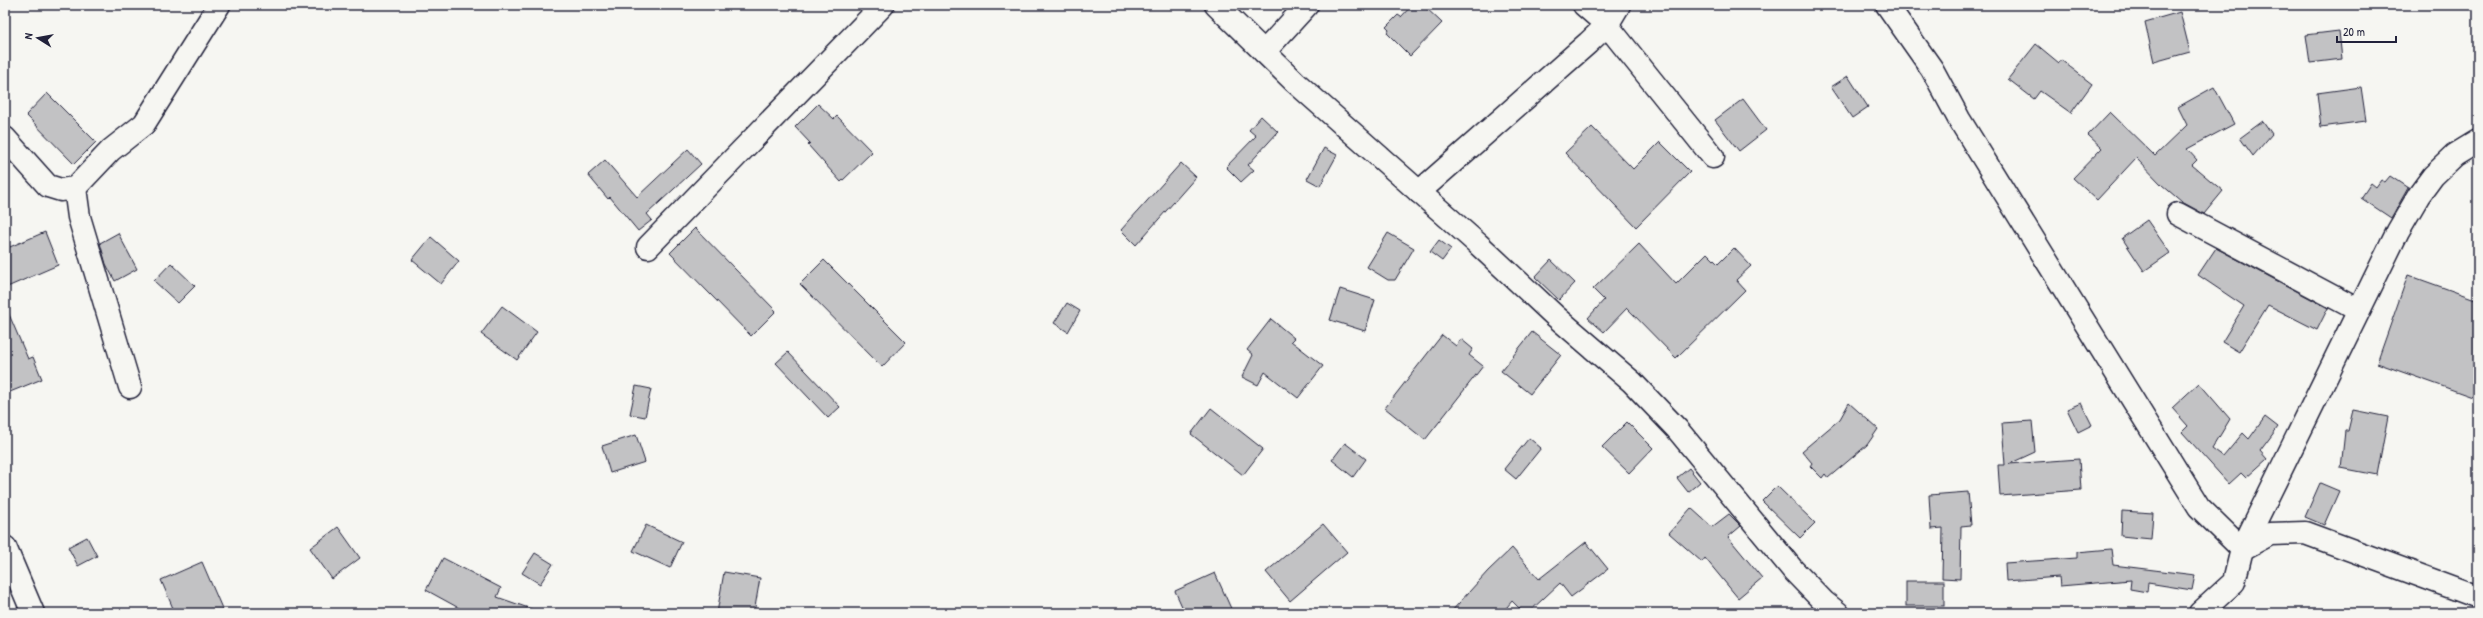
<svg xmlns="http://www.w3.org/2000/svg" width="2483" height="618" font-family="'Patrick Hand',sans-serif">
  <rect width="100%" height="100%" fill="#f6f6f2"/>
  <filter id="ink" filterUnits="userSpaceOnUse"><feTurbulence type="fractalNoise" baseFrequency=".025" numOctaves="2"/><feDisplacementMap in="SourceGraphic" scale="8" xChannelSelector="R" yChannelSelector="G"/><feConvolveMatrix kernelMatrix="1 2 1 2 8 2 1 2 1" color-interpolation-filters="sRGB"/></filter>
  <g filter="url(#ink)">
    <g fill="#c2c2c4" stroke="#22223b">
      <polygon points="1412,5 1423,5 1442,23 1410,56 1387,33 1389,30 1386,27 1398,15 1401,17"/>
      <polygon points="2180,12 2190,52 2154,62 2145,22"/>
      <polygon points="2339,31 2342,59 2310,63 2306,35"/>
      <polygon points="2036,44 2059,63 2061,60 2092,84 2071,113 2040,91 2034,99 2008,79"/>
      <polygon points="1848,76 1868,107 1852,118 1831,87"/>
      <polygon points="2214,87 2234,124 2187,149 2197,160 2192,165 2223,191 2204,214 2182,202 2162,185 2136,158 2097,200 2073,178 2102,148 2088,135 2110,112 2155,156 2187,125 2178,107"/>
      <polygon points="2361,87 2366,121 2321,127 2317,93"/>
      <polygon points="47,93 96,142 74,164 26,115"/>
      <polygon points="1743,99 1766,130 1739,151 1715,120"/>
      <polygon points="818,104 834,119 837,116 872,152 841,182 808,145 810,143 795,127"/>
      <polygon points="1261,116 1278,132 1248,165 1254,170 1241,182 1226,167 1256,136 1249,130"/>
      <polygon points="2263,121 2272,134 2253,156 2240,138"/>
      <polygon points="1592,127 1633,169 1660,142 1690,172 1636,227 1565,153"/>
      <polygon points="1324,148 1337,155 1320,186 1307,179"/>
      <polygon points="688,149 701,164 647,214 652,220 638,231 610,197 608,199 588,175 605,160 637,197"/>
      <polygon points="1181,163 1196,177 1136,245 1121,230"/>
      <polygon points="2390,176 2408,188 2391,218 2361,198 2371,183 2376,187 2381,180 2385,182"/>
      <polygon points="2147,220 2170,253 2144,271 2122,238"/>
      <polygon points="695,228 776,311 751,336 670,253"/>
      <polygon points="45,232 58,265 5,288 5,249"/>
      <polygon points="118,233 137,269 115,281 106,264 100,243"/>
      <polygon points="1388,233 1414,248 1395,280 1388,280 1367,267"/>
      <polygon points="431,237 459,261 441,284 412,260"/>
      <polygon points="1439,240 1451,249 1442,261 1430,252"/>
      <polygon points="1639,244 1676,284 1707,253 1718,264 1734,248 1751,266 1736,280 1745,290 1676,358 1627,308 1604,332 1588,318 1604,300 1593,289"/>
      <polygon points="2216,248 2328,308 2317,330 2268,305 2239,352 2222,342 2244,306 2198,275"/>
      <polygon points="824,260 906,342 882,367 800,284"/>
      <polygon points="1551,260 1575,283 1559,300 1535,277"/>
      <polygon points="171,263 195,286 178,303 154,281"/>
      <polygon points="2408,275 2478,300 2478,399 2377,363"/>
      <polygon points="1340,289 1375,300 1365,331 1330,320"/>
      <polygon points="1067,303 1080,311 1068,332 1054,323"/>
      <polygon points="5,305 28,359 33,357 42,379 5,394"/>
      <polygon points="502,306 537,332 517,360 481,334"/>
      <polygon points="1271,319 1294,338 1291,341 1323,366 1298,398 1265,372 1258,385 1242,377 1253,355 1247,350"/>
      <polygon points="1532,332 1561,355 1530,394 1501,371"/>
      <polygon points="1442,335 1456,346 1461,339 1473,349 1469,355 1483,366 1425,440 1385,408"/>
      <polygon points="788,352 840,407 828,418 776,363"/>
      <polygon points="2199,383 2230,419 2212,449 2223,457 2243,433 2249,439 2265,417 2278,427 2260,451 2267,459 2246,478 2241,473 2229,484 2182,432 2188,426 2172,408"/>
      <polygon points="636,386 651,389 645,417 630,414"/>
      <polygon points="1849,403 1878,429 1867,445 1828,478 1825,474 1822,478 1810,466 1812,463 1802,451 1840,419"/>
      <polygon points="2081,403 2092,425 2078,432 2067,409"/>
      <polygon points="1211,408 1263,449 1243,475 1191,434"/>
      <polygon points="2353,410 2388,417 2377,475 2341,468 2345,431 2348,431"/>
      <polygon points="2032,421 2035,452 2009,464 2079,459 2081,490 2000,496 1998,465 2005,465 2002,423"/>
      <polygon points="1627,422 1653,448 1629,473 1602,447"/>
      <polygon points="636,435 645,462 610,473 602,446"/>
      <polygon points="1529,438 1541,448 1516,479 1504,469"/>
      <polygon points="1345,443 1366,459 1353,477 1332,460"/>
      <polygon points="1689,468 1700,482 1688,492 1677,478"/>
      <polygon points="2320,483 2339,491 2324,525 2305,517"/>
      <polygon points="1777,486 1815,523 1800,538 1762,501"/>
      <polygon points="1968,492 1971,525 1961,526 1960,579 1942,578 1943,528 1931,529 1929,495"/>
      <polygon points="1691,508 1712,527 1729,514 1741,526 1728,537 1762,578 1738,598 1705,558 1702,562 1669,533"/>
      <polygon points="2122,511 2153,513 2151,539 2121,536"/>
      <polygon points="1323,524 1347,552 1290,601 1266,572"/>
      <polygon points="646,525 682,542 670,568 633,551"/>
      <polygon points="338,527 360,558 332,579 310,548"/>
      <polygon points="87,537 97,556 78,566 68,547"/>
      <polygon points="1586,542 1608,569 1571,597 1560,583 1528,613 1524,613 1512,601 1502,613 1450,613 1488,571 1512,548 1539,579"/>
      <polygon points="2111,549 2113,565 2195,575 2192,590 2148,583 2147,592 2130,589 2131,580 2060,586 2059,577 2006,581 2005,563 2077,558 2077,552"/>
      <polygon points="535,553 553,564 540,584 522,573"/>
      <polygon points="443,558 501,588 497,597 537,611 536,613 468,613 426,590"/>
      <polygon points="202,562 224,613 175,613 161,580"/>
      <polygon points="724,572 760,578 754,613 717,613"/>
      <polygon points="1215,573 1233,613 1185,613 1175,591"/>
      <rect x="1906" y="581" width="38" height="25"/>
    </g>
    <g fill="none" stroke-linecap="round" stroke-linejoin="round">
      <defs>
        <g id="minor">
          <polyline points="1216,5 1295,82 1478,244 1554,315 1632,382 1677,429 1793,570 1824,602 1838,613"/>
          <polyline points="1584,5 1607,25 1713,157"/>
          <polyline points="1887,5 1932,69 1959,119 2199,507 2242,549 2270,534 2305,533 2478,597"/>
          <polyline points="1264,52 1307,5"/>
          <polyline points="5,138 48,186 61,190 75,188 111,150 144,124 219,5"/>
          <polyline points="75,188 79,217 130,387"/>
          <polyline points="1419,192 1588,43 1607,25 1619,5"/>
          <polyline points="2178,214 2358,310"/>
          <polyline points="648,247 883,5"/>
          <polyline points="5,547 33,613"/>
          <polyline points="2200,613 2234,582 2242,549 2398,231 2419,195 2433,176 2455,155 2478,141"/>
        </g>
      </defs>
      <use href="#minor" stroke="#22223b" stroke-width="25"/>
      <use href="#minor" stroke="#f6f6f2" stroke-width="22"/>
    </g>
  </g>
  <rect width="2483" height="618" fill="none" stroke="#f6f6f2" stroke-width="20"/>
  <rect x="10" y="10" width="2463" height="598" fill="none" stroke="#22223b" stroke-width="1.5" filter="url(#ink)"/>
  <g transform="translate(38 38) rotate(281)" stroke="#f6f6f2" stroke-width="3" paint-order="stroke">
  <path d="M0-3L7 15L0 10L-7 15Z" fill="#22223b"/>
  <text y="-6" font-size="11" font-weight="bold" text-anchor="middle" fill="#22223b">N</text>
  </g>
  <path d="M2337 36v6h59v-6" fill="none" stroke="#22223b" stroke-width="2"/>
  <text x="2343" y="36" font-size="12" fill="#22223b" stroke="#f6f6f2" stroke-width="3" paint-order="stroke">20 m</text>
</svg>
